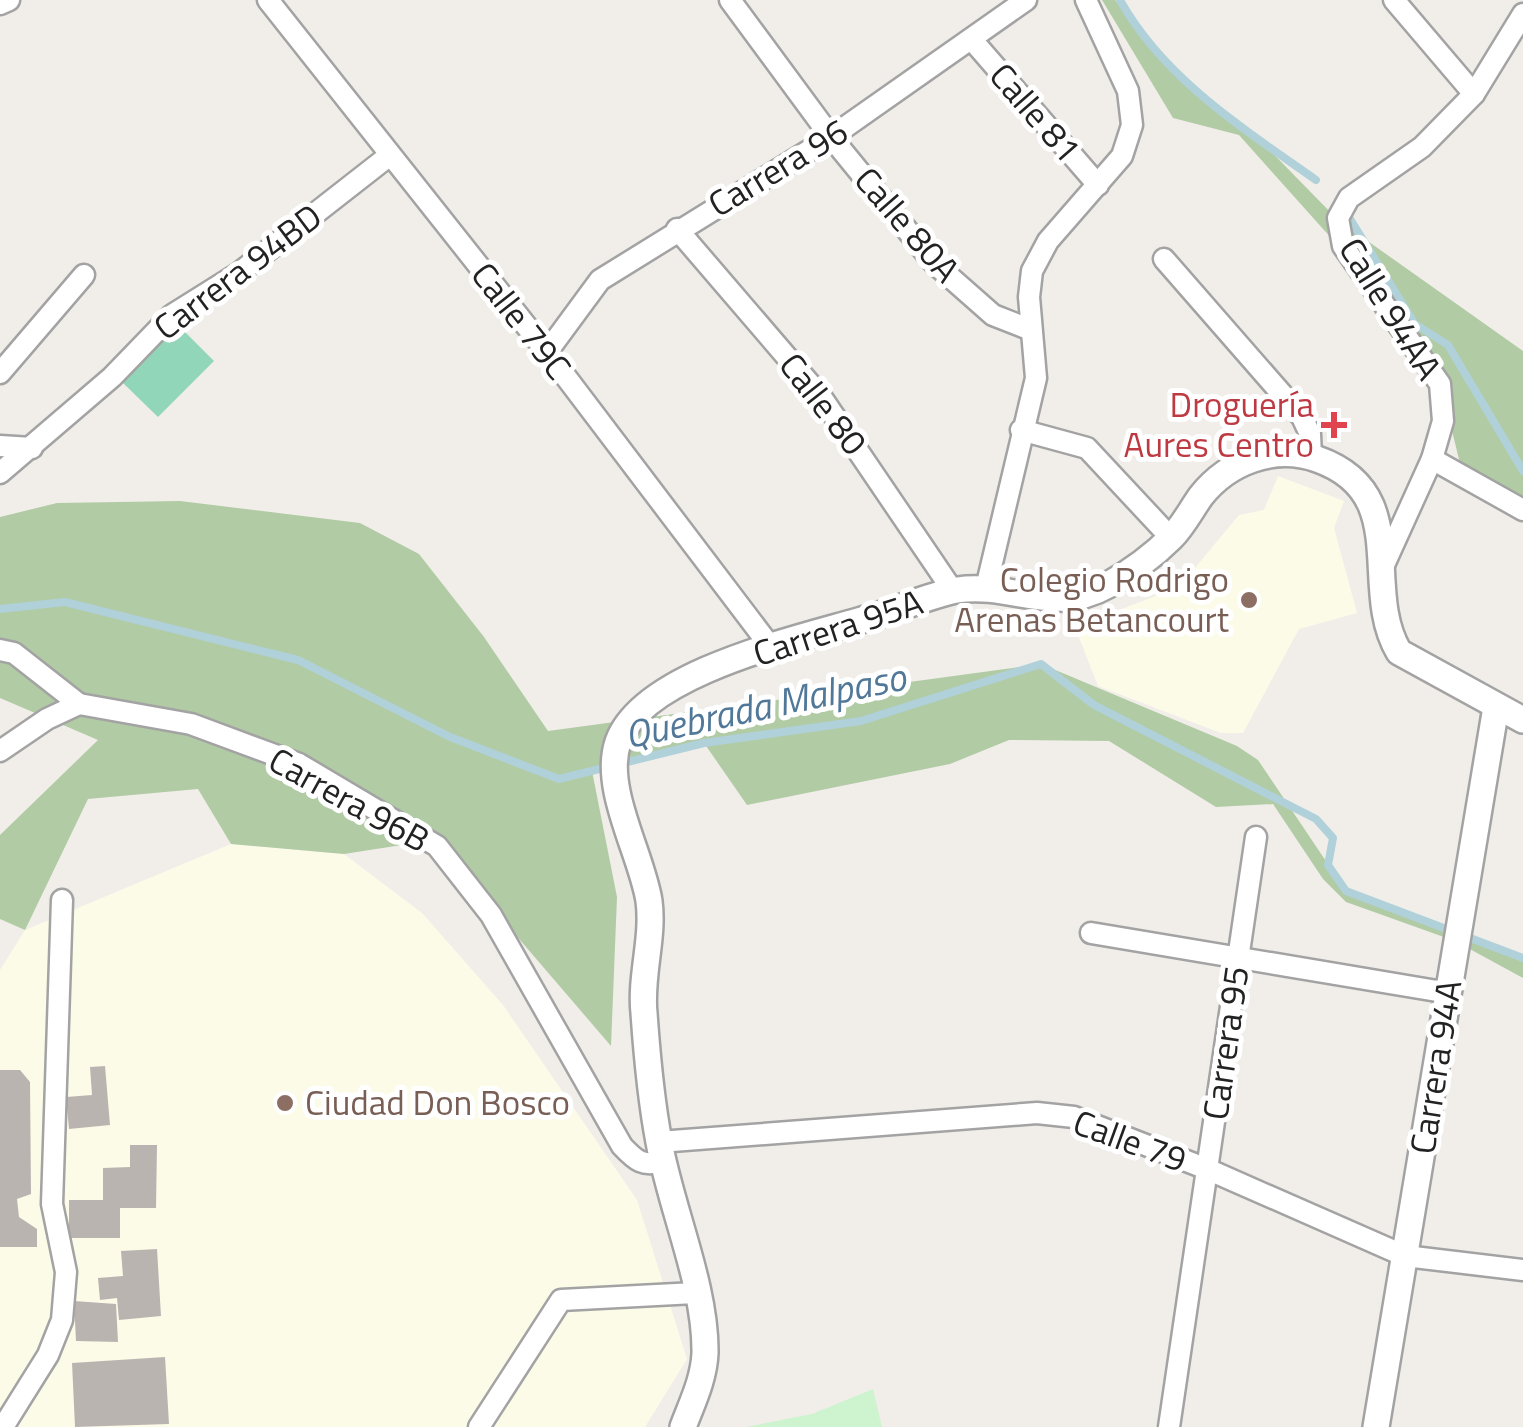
<svg xmlns="http://www.w3.org/2000/svg" width="1523" height="1427" font-family="'Titillium Web',sans-serif">
  <rect width="100%" height="100%" fill="#f1eeea"/>
  <g fill="#fcfbe8">
    <polygon points="1278,476 1344,501 1334,528 1357,613 1299,629 1243,733 1221,733 1098,686 1075,627 1179,587 1239,515 1264,510"/>
    <polygon points="231,844 344,854 422,913 503,1005 637,1200 687,1359 645,1427 0,1427 0,970 25,930"/>
  </g>
  <g fill="#b1cba4">
    <polygon points="1102,0 1115,0 1178,75 1245,125 1338,220 1523,351 1523,504 1462,472 1440,381 1341,249 1239,135 1173,118"/>
    <polygon points="180,501 360,523 419,554 484,637 548,731 1041,664 1237,746 1258,760 1346,891 1523,959 1523,978 1455,941 1346,902 1323,879 1273,804 1216,807 1109,741 1009,740 950,764 747,805 704,743 592,771 617,897 611,1046 434,840 344,854 231,844 198,789 88,799 25,930 0,919 0,835 98,740 0,698 0,517 57,503"/>
  </g>
  <polygon fill="#cdf4cf" points="873,1389 882,1427 746,1427 812,1414"/>
  <polygon fill="#92d6b9" points="178,325 214,361 158,417 122,382"/>
  <g fill="none" stroke-linecap="round" stroke-linejoin="round">
    <g stroke="#b0d1d9" stroke-width="8">
      <path d="M1120,0C1164,79 1244,129 1316,180"/>
      <polyline points="1347,214 1415,324 1448,345 1523,471"/>
      <polyline points="0,609 65,602 298,660 450,737 559,779 704,743 861,721 1041,664 1094,705 1316,819 1333,838 1328,865 1346,891 1523,958"/>
    </g>
  </g>
  <g fill="#bab4b0">
    <polygon points="105,1066 110,1125 69,1129 66,1097 92,1095 90,1067"/>
    <polygon points="0,1070 20,1070 30,1082 31,1194 17,1199 19,1217 37,1229 37,1247 0,1247"/>
    <polygon points="130,1145 157,1145 156,1208 120,1208 120,1238 69,1238 69,1200 103,1200 103,1168 130,1167"/>
    <polygon points="157,1249 161,1316 119,1320 117,1298 100,1300 98,1278 123,1276 121,1251"/>
    <polygon points="74,1301 116,1304 118,1342 76,1341"/>
    <polygon points="165,1357 169,1424 75,1427 72,1363"/>
  </g>
  <g fill="none" stroke-linecap="round" stroke-linejoin="round">
    <defs>
      <g id="minor">
        <polyline points="268,0 547,352 770,646"/>
        <polyline points="730,0 831,137 934,263 993,315 1031,330"/>
        <polyline points="1394,0 1474,94"/>
        <polyline points="0,4 9,0"/>
        <polyline points="973,41 1098,185"/>
        <polyline points="677,229 822,398 953,591"/>
        <polyline points="1164,259 1302,417 1310,434 1311,457"/>
        <polyline points="547,352 600,280 831,137 1026,0"/>
        <polyline points="0,373 84,275"/>
        <polyline points="1021,430 1087,448 1171,538"/>
        <polyline points="0,446 32,448"/>
        <polyline points="1432,459 1523,510"/>
        <polyline points="0,473 112,377 172,315 239,273 390,155"/>
        <polyline points="1383,567 1432,459 1443,421 1440,384 1343,246 1338,218 1349,198 1422,147 1474,94 1523,14"/>
        <polyline points="986,588 1036,378 1029,297 1032,271 1048,241 1122,156 1132,125 1128,91 1086,0"/>
        <polyline points="0,650 14,653 79,704"/>
        <path d="M0,751L47,719L79,704L191,724L299,764L437,846L491,915L622,1146C636,1161 643,1167 663,1161"/>
        <polyline points="1091,933 1449,993"/>
        <polyline points="659,1142 1037,1113 1074,1117 1207,1169 1405,1256 1523,1270"/>
        <polyline points="3,1427 48,1355 62,1320 66,1272 52,1204 62,900"/>
        <polyline points="479,1427 561,1300 695,1293"/>
        <polyline points="1169,1427 1256,837"/>
      </g>
      <g id="tertiary">
        <path d="M683,1427C692,1403 704,1379 705,1353C706,1286 671,1209 659,1142C651,1100 647,1056 644,1013C640,976 654,938 649,901C642,855 602,788 618,742C644,670 808,637 875,616C902,608 930,595 957,590C1013,582 1053,616 1108,585C1129,573 1154,555 1171,538C1183,526 1191,510 1201,496C1228,462 1274,444 1317,459C1414,493 1360,587 1399,652L1523,720"/>
        <polyline points="1376,1427 1496,707"/>
      </g>
    </defs>
    <use href="#minor" stroke="#a3a3a3" stroke-width="25"/>
    <use href="#tertiary" stroke="#a3a3a3" stroke-width="30"/>
    <use href="#minor" stroke="#fff" stroke-width="20"/>
    <use href="#tertiary" stroke="#fff" stroke-width="25"/>
  </g>
  <path fill="#e0444e" stroke="#fff" stroke-width="4" d="M1329 410h10v10h10v10h-10v10h-10v-10h-10v-10h10z"/>
  <g fill="#8d6e63" stroke="#fff" stroke-width="4">
    <circle cx="1249" cy="600" r="10"/>
    <circle cx="285" cy="1103" r="10"/>
  </g>
  <g text-anchor="middle" stroke-width="10" stroke-linejoin="round" paint-order="stroke">
    <g font-size="35" fill="#222" stroke="#fff">
      <text transform="translate(1035 113) rotate(49)" y="12">Calle 81</text>
      <text transform="translate(778 168) rotate(-31)" y="12">Carrera 96</text>
      <text transform="translate(907 225) rotate(49)" y="12">Calle 80A</text>
      <text transform="translate(238 272) rotate(-37)" y="12">Carrera 94BD</text>
      <text transform="translate(1390 309) rotate(58)" y="12">Calle 94AA</text>
      <text transform="translate(521 321) rotate(52)" y="12">Calle 79C</text>
      <text transform="translate(823 404) rotate(52)" y="12">Calle 80</text>
      <text transform="translate(838 628) rotate(-18)" y="12">Carrera 95A</text>
      <text transform="translate(349 800) rotate(29)" y="12">Carrera 96B</text>
      <text transform="translate(1226 1043) rotate(-82)" y="12">Carrera 95</text>
      <text transform="translate(1436 1067) rotate(-81)" y="12">Carrera 94A</text>
      <text transform="translate(1130 1141) rotate(20)" y="12">Calle 79</text>
    </g>
    <g font-size="35" fill="#be3a42" stroke="#fff" text-anchor="end">
      <text x="1314" y="417">Droguería<tspan x="1314" dy="40">Aures Centro</tspan></text>
    </g>
    <g font-size="35" fill="#785e54" stroke="#fff" text-anchor="end">
      <text x="1229" y="592">Colegio Rodrigo<tspan x="1229" dy="40">Arenas Betancourt</tspan></text>
      <text x="305" y="1115" text-anchor="start">Ciudad Don Bosco</text>
    </g>
    <g font-size="38" font-style="italic" fill="#517898" stroke="#fff">
      <text transform="translate(765 706) rotate(-12)" y="13">Quebrada Malpaso</text>
    </g>
  </g>
</svg>
